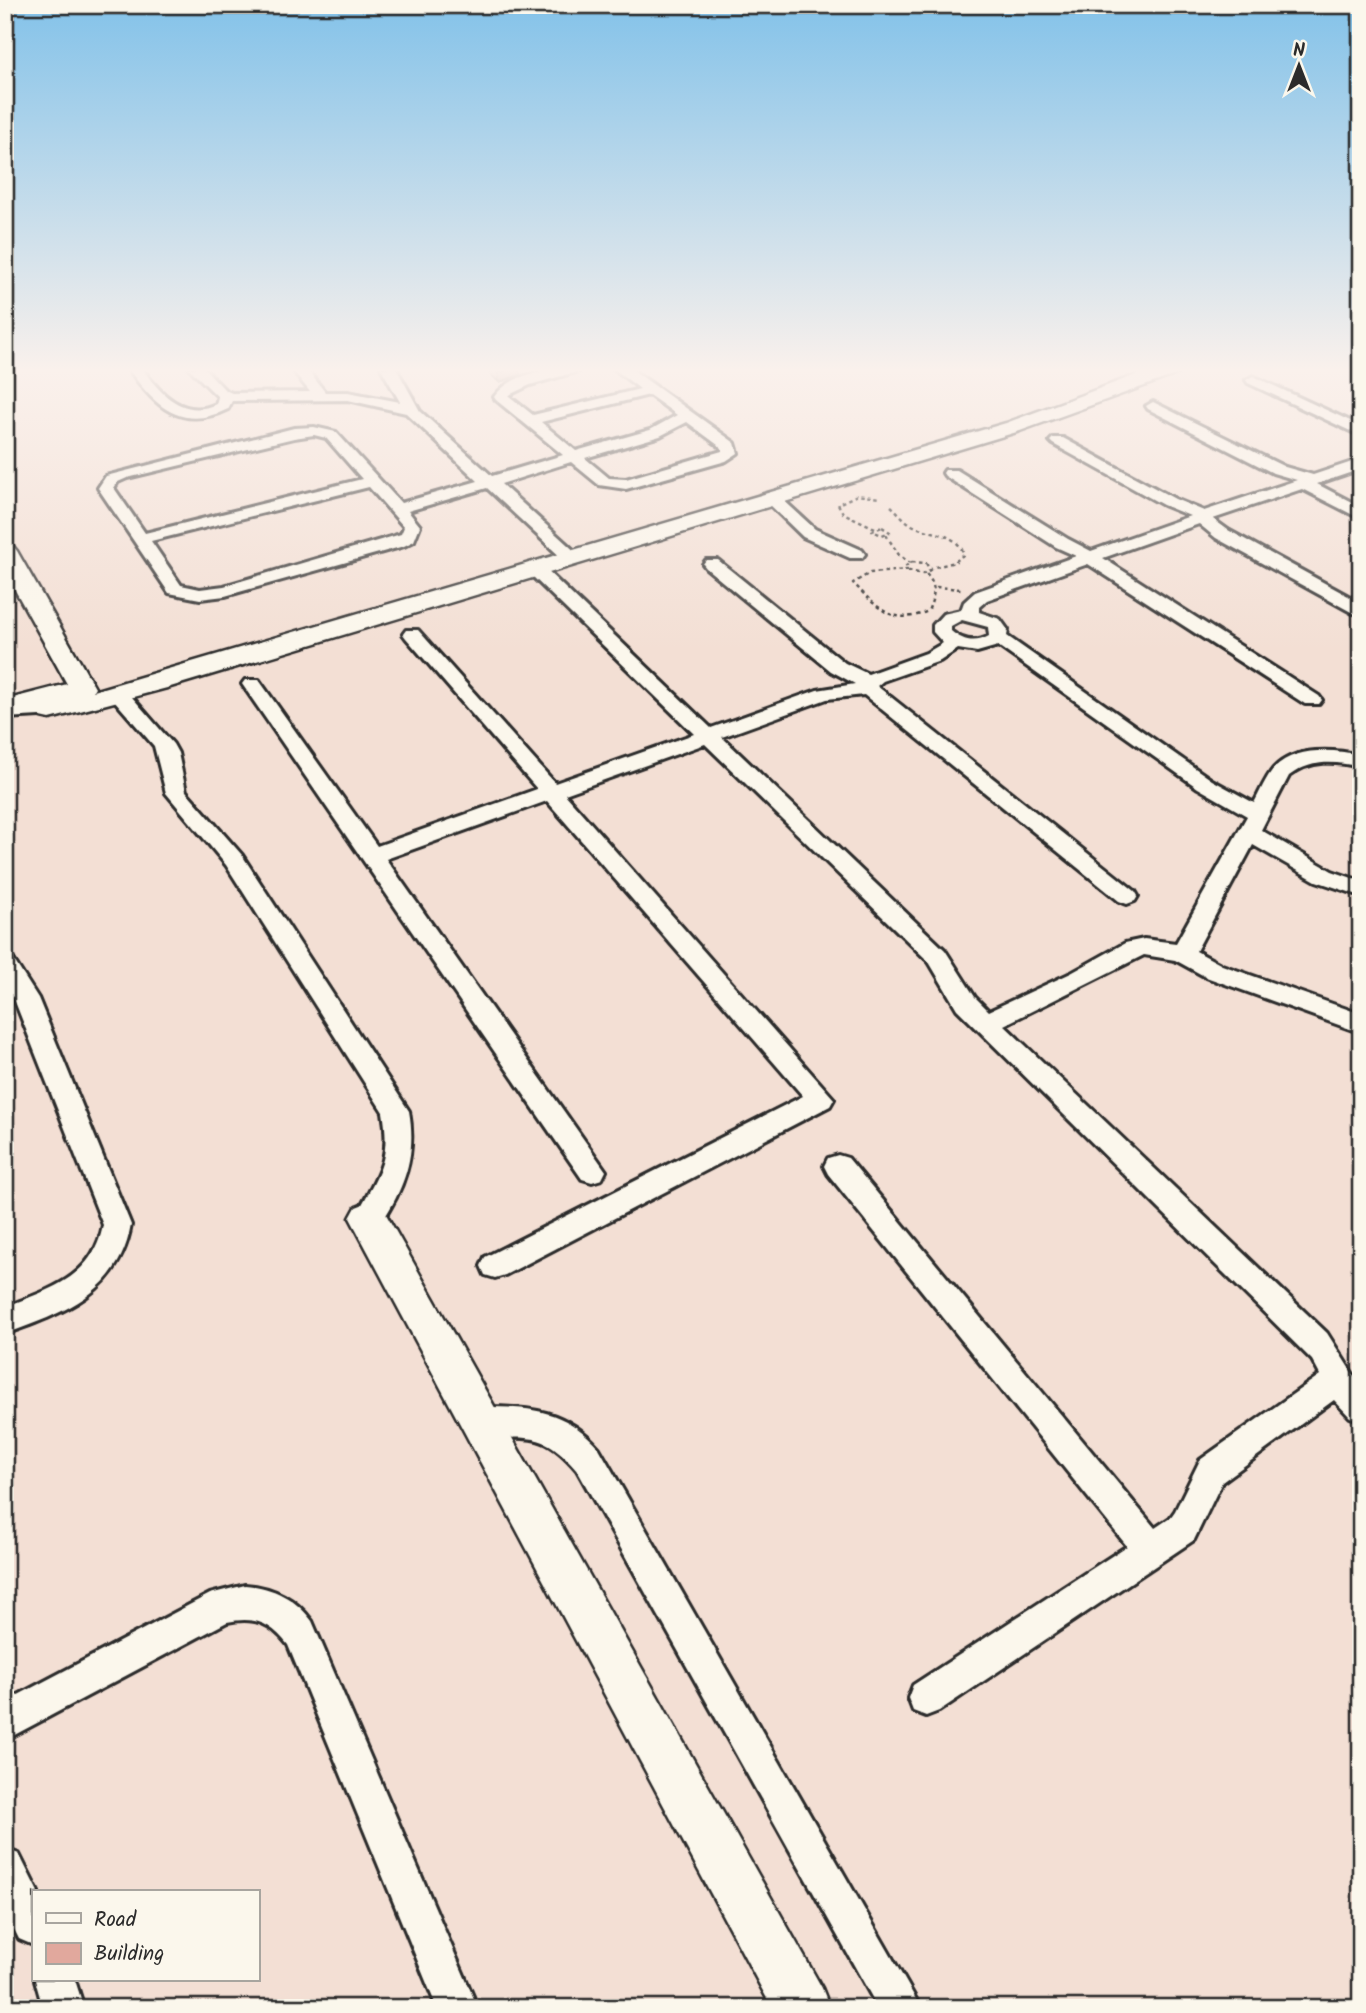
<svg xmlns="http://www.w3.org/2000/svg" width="1366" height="2013" font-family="Kalam,sans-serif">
  <rect width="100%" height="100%" fill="#f3dfd4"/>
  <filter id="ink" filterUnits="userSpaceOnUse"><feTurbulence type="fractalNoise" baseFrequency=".0143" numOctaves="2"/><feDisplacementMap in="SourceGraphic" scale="14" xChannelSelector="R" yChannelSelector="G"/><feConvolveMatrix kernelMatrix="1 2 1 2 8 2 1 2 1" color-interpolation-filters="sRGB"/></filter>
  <g filter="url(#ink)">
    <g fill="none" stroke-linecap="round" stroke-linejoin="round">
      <defs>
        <g id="street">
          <path d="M128,368H142C160,394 184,419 216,404L218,397L189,368H204L225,390L232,393L310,392L291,368H306L325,392H348L400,402L381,368H396L420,411L492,476L563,455L496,400L494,397C513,370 558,368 589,368L530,385L511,394L509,396L533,415L640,389L613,368H630L735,443L738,453L726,461L626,489L599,485L571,462L501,484L579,555L582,559L579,563H567L487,488L408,511L420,526L414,541L404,546L225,596L200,599L169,593L98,488L106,476L294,428L314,427L336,432L401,503L478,481L406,413L348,400L232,401L228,409C181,432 154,406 128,368ZM649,395L677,415L650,430L576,451L541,422ZM687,422L722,448V451L626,479L609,478L585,458L660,436ZM314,435L326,438L362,479L145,533L114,488L118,482L127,478L294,438ZM369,487L404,527L401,534L224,586L200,589L181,585L151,541Z"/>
          <polygon points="1253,376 1361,426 1361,436 1248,383 1246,380"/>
          <path d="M1153,402L1285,467L1313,475L1361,459V469L1317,484L1361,507V519L1302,489L1213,519L1228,530L1361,603V614L1353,613L1216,538L1199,524L1103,558L1319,696L1322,700L1319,704H1305L1088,564L987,600L979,607V612L1000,619L1008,630L1007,636L1212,780L1254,803C1260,792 1266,777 1274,768C1295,746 1334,749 1361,755V767C1335,761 1311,759 1289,776L1261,830L1332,871L1361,881V896L1316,881L1253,845L1196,951L1222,965L1361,1014V1033L1206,977L1175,960L1144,955L1004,1025L1327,1333L1361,1387V1421L1350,1417L1334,1400L1222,1482L1194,1540L939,1711L926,1716L913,1711L908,1698L913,1685L1127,1546L828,1174L824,1166L828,1158L838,1155L848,1158L1155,1528L1170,1518L1175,1511L1200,1460L1320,1375L1312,1360L957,1009L929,962L705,744L565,794L834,1099L830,1106L505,1275L495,1278L485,1275L481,1266L485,1257L803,1096L547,801L386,859L606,1171L602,1179L592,1182L582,1179L242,684L245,680H259L377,846L537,789L406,638L403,634L406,630H418L555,783L694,734L530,574L527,570L530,566H542L711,728L817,690L855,684L831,671L706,568L703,564L706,560H718L845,663L868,674L926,653L943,643L933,632V625L943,614L961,610L964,602L975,592L1076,556L1056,547L945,476L943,473L945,470H957L1068,539L1091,551L1190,516L1163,505L1053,444L1050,441L1053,438H1063L1175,499L1204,511L1297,480L1273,473L1148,409L1146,406ZM962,620L988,627L989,636C975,644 963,641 951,631V626ZM998,646L1198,788L1247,816L1176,943L1144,939L1125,943L1071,973L989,1011L975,997L945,950L722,737L827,699L864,695L1119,901L1127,904L1135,901L1138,896L1135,891L877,686L883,681L940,661L958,649L977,652Z"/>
          <polygon points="773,494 779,496 815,529 862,550 865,554 862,558 850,558 803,537 767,502 765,499 767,496"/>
          <path d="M118,687L125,689L173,744L178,753L186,791L242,855L409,1111C417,1155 404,1190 379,1226L369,1230L359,1226L355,1218C376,1177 392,1163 383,1112L226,865L166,793L154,746L108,693Z"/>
          <polygon points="50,705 60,711 57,715 5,718 5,706"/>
          <path d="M5,957L13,959L38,998L131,1225C119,1293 64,1313 5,1334V1307C50,1289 93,1278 103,1225L14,999L5,985Z"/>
          <path d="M483,1407C532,1407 566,1410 599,1448L921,2008H878L577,1470C534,1419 519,1449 472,1431L467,1421L472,1411Z"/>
          <path d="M245,1585C273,1587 296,1599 312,1621L478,2008H437L288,1645C271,1623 255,1616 227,1622L5,1740V1702L210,1594Z"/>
          <polygon points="5,1849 19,1854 38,1892 33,1892 33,1945 19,1939 5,1911"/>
          <polygon points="35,1980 75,1980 84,2008 43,2008"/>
        </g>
        <g id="secondary">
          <polygon points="1155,368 1185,368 1183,372 1020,431 167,688 50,719 41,717 37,711 39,707 5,716 5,700 67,684 5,572 5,544 13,546 17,551 95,688 93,691 1006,423"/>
          <polygon points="369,1202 382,1207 822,1988 830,2008 772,2008 350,1218 356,1207"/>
        </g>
      </defs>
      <use href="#street" stroke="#2b2b2b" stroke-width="6"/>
      <use href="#secondary" stroke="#2b2b2b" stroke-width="5"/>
      <g stroke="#2b2b2b" stroke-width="2.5" stroke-dasharray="3.5 3.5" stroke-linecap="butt">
        <path d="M891,506C898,512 904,520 912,525C931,535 955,531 964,554L955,562L931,568"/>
        <polygon points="882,527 890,532 882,535 872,531"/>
        <polyline points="875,528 843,513 838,504 857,495 879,498"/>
        <polyline points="886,535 899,555 910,563"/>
        <polygon points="912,562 926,563 930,570 923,574 909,571 906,566"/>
        <path d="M908,570L870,573L853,583C877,607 892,627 928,611C934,597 938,585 925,573"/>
        <polyline points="936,587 961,589"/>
      </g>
      <use href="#street" fill="#fbf7ec" fill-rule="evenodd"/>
      <use href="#secondary" fill="#fbf7ec" fill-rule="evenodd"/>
    </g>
    <polygon fill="#c29087" stroke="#2b2b2b" stroke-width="2" points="484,368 519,368 520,375 499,382"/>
    <polygon fill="#9e766e" stroke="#2b2b2b" stroke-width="2" points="512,368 519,368 520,375 499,382 498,373"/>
    <polygon fill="#e1a89d" stroke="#2b2b2b" stroke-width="2" points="493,368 512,368 498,373"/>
  </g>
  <linearGradient id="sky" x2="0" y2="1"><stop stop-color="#83c2e9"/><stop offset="0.57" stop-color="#faf1ec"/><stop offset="1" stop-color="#faf1ec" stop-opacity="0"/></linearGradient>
  <rect width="1366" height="650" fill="url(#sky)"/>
  <rect width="1366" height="2013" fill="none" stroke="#fbf7ec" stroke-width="28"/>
  <rect x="14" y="14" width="1338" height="1985" fill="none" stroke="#2b2b2b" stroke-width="2.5" filter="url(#ink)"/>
  <rect x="32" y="1890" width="228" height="91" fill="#fbf7ec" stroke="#a8a59f" stroke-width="2"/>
  <rect x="46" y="1913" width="35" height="10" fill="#fbf7ec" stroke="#a8a59f" stroke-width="2"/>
  <text x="94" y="1926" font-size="21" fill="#2b2b2b">Road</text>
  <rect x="46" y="1943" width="35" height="21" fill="#e1a89d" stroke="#a8a59f" stroke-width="2"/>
  <text x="94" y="1960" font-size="21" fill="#2b2b2b">Building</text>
  <g transform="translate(1299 66)" stroke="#fbf7ec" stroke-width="5" paint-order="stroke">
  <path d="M0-5L12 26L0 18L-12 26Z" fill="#2b2b2b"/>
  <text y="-10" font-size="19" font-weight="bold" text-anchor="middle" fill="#2b2b2b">N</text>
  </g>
</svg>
